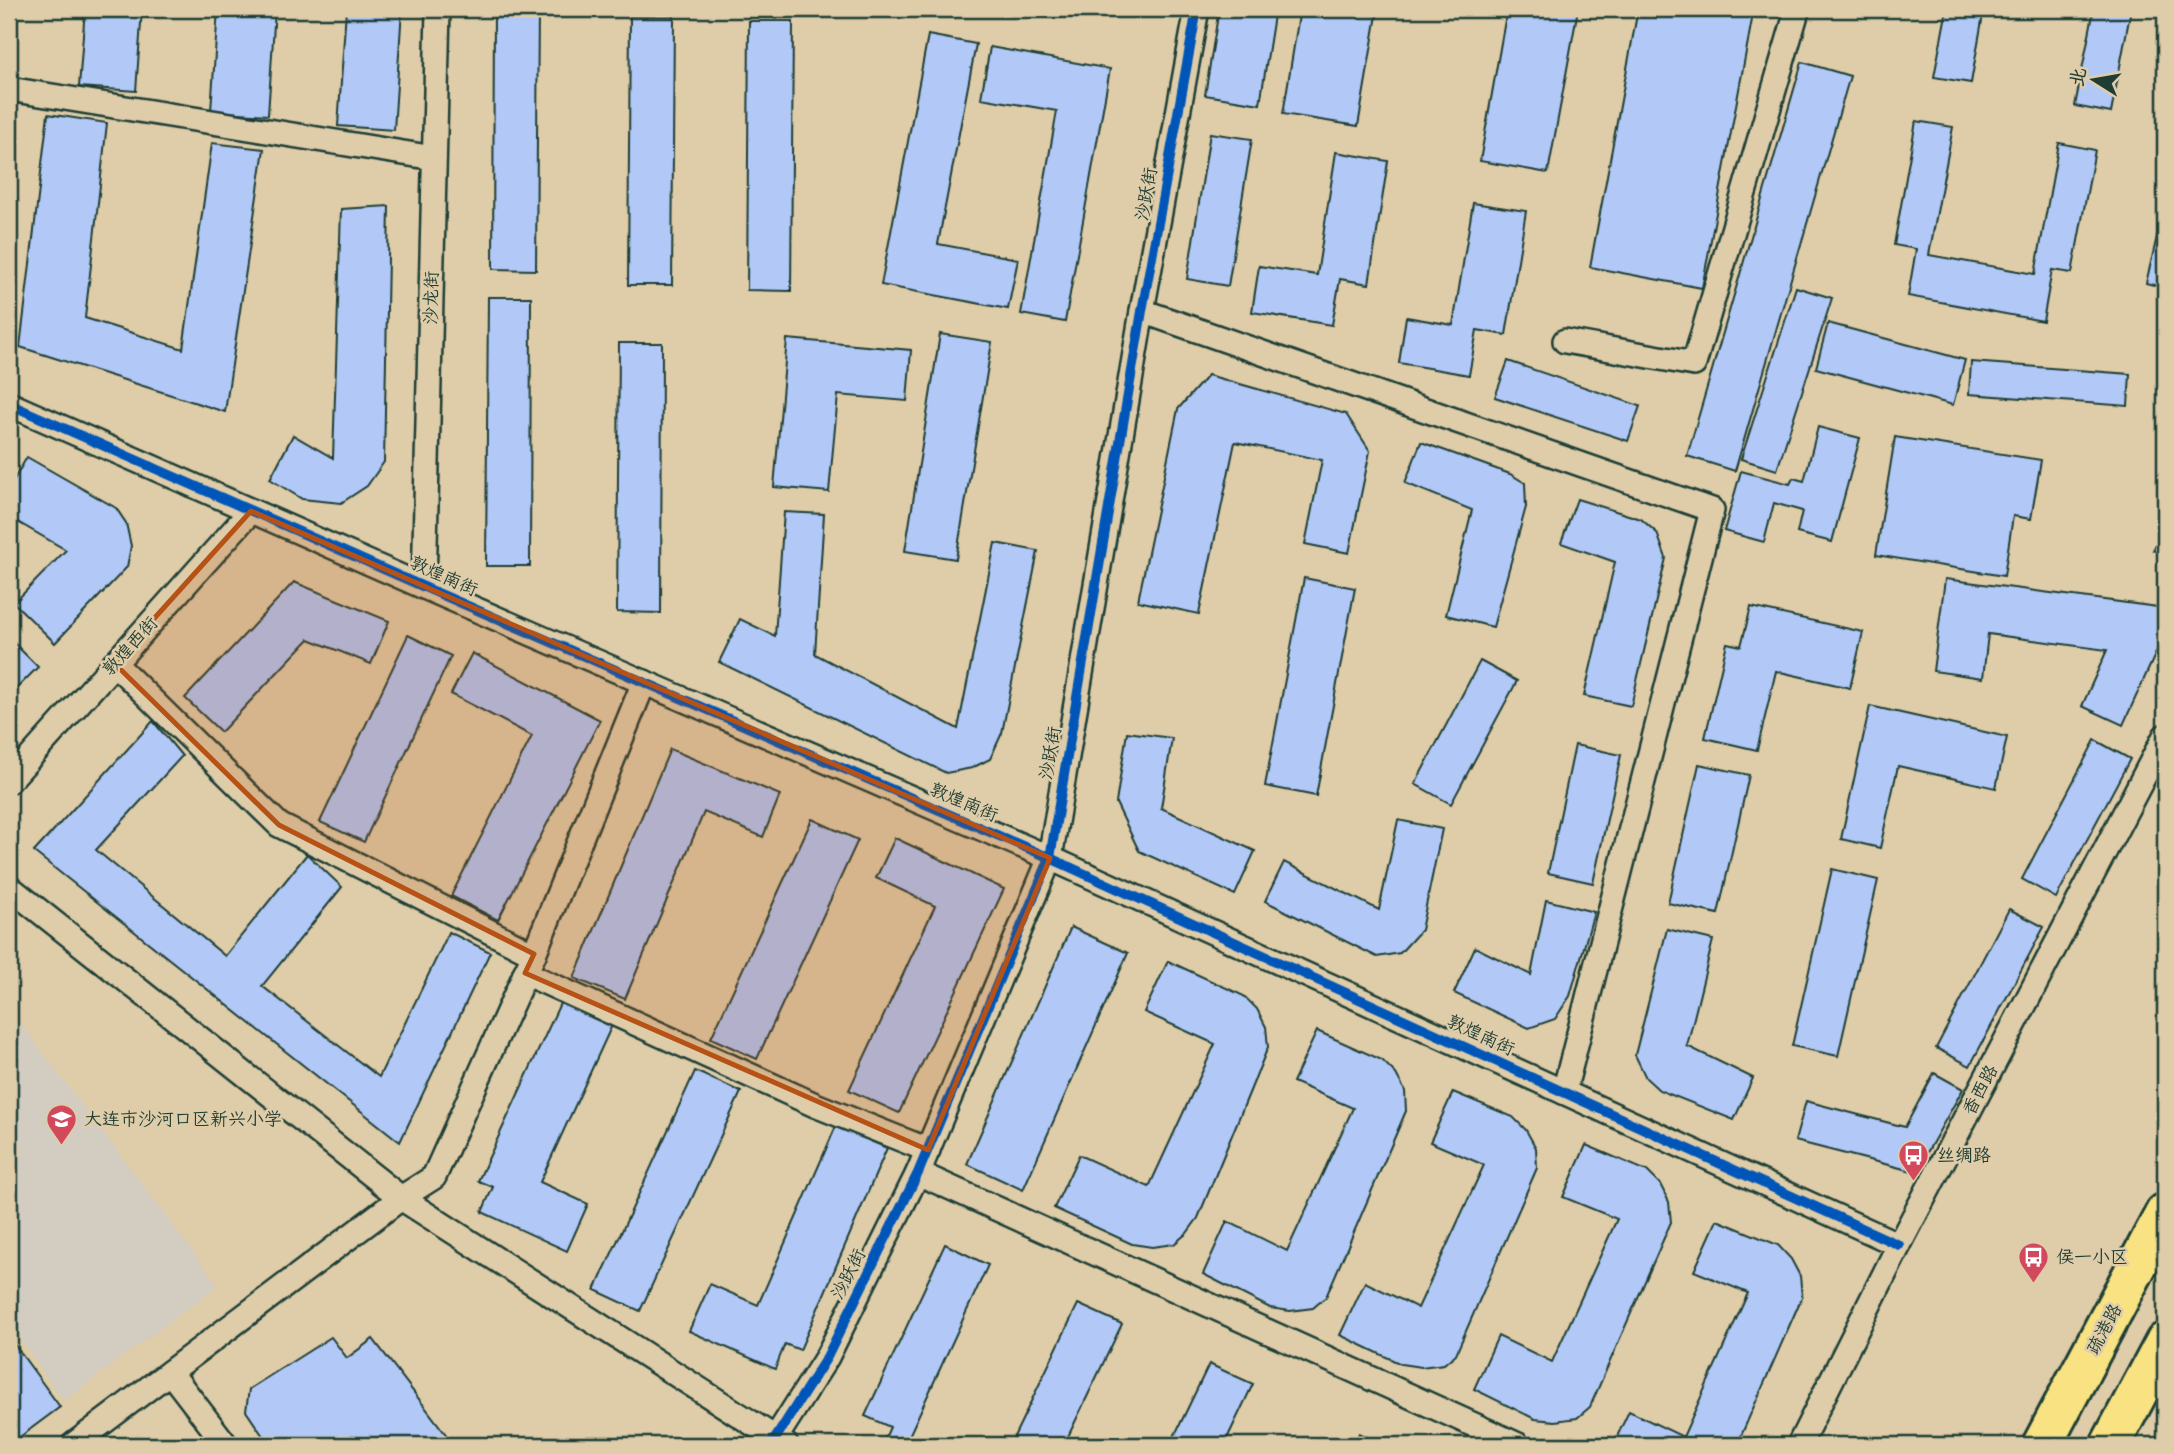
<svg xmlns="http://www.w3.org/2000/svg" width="2174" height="1454" font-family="Kalam,'LXGW WenKai TC',sans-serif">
  <rect width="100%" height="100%" fill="#dfcdaa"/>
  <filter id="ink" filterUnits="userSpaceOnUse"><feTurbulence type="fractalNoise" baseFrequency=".0143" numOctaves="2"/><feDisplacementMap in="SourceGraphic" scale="14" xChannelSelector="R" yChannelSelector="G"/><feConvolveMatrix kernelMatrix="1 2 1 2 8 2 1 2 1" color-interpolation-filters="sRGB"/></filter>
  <g filter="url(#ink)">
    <polygon fill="#d2ccc1" points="9,1008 218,1285 64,1401 9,1324"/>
    <g fill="#b2c9f8" stroke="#1f3d34" stroke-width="2">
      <polygon points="85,9 142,9 136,91 79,87"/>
      <polygon points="218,9 275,9 268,115 211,111"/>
      <polygon points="346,9 402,9 394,130 338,126"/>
      <polygon points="494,9 538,9 536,270 493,269"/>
      <polygon points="1219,9 1275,9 1260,104 1205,95"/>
      <polygon points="1300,9 1378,9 1358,126 1283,114"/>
      <polygon points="1507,9 1578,9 1548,173 1480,161"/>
      <polygon points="1638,9 1754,9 1702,288 1590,267"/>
      <polygon points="1947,9 1984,9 1971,83 1934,77"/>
      <polygon points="2094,9 2131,9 2111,113 2075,106"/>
      <polygon points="630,16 674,16 672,285 628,285"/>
      <polygon points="749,21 793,21 791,291 747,290"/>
      <polygon points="928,35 976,44 938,244 1018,259 1008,309 881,285"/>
      <polygon points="990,47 1110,69 1065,322 1021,314 1057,111 981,98"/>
      <polygon points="1802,62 1850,76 1735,471 1687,456"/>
      <polygon points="48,114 107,123 85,318 183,349 212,143 264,149 225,412 20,347"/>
      <polygon points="1916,121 1953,127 1929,255 2035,274 2059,143 2095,150 2072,273 2052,270 2043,321 1908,296 1916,249 1894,245"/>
      <polygon points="1210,133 1252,139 1228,286 1187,279"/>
      <polygon points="1336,152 1388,161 1369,284 1340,279 1332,325 1252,312 1259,266 1317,275"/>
      <polygon points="1473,203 1526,211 1506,335 1477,330 1469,375 1399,363 1406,317 1453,325"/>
      <polygon points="2165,203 2165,288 2146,283"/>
      <polygon points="389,206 384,462 367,486 341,503 302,499 270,479 293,435 333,458 341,209"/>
      <polygon points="1796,287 1832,298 1777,470 1741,459"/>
      <polygon points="488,297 531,297 530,566 486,566"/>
      <polygon points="2165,303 2165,336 2158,335"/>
      <polygon points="1828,323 1965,360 1953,405 1816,368"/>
      <polygon points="940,334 992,342 956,559 905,551"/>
      <polygon points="787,339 911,350 907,401 838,395 829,492 774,487"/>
      <polygon points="619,343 662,343 661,613 617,612"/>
      <polygon points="1508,361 1640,406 1628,441 1495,397"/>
      <polygon points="1971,362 2130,374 2128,406 1969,394"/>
      <polygon points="1208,375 1346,414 1370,451 1349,553 1305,544 1322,460 1235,442 1199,614 1138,601 1178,409"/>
      <polygon points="1818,427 1860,438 1832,542 1797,533 1802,511 1774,503 1764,542 1724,531 1741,471 1790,484 1793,478 1804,481"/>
      <polygon points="1895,437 2041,460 2031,519 2013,516 2004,576 1876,555"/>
      <polygon points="1421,442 1510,474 1525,483 1526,507 1493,627 1446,615 1472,510 1405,483"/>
      <polygon points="27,457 116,508 126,523 131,546 127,567 55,643 14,603 66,550 9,517 9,488"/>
      <polygon points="1577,499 1641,519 1657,533 1666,558 1631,706 1584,696 1615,562 1561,543"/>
      <polygon points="784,512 824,514 815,654 958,729 995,543 1038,551 1002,733 990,759 972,768 946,773 719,662 740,619 775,636"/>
      <polygon points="2165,527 2165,556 2153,550"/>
      <polygon points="1304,578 1355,588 1316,796 1265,786"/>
      <polygon points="1945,579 2165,608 2165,633 2123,725 2082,706 2107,650 1988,634 1983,678 1933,671"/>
      <polygon points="294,582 389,621 371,664 309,639 221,732 185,698"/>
      <polygon points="1751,607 1863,632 1850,688 1776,671 1757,750 1705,738 1727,643 1741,646"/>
      <polygon points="408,635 451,656 364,842 320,822"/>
      <polygon points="9,638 38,667 9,696"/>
      <polygon points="472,653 600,720 498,920 451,896 532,736 451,694"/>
      <polygon points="1480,661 1517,681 1451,804 1415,784"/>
      <polygon points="1870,706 2007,737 1996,788 1898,766 1880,848 1841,839"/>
      <polygon points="153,721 182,756 96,850 225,956 307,854 342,887 262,986 379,1077 449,932 490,952 400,1142 34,852"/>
      <polygon points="1127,732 1172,738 1161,808 1255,851 1235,895 1139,851 1116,803"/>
      <polygon points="2095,740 2130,759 2056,898 2022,879"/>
      <polygon points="1575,745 1621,755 1593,883 1548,873"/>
      <polygon points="670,749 780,795 763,837 704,812 625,999 574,978"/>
      <polygon points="1699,764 1749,775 1718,914 1668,903"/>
      <polygon points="812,819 858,840 757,1059 711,1038"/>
      <polygon points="1398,820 1442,829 1421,930 1400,953 1377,957 1265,901 1284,862 1379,910"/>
      <polygon points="895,838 1004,889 899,1113 849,1090 935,906 876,878"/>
      <polygon points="1832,869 1878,880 1838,1056 1792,1046"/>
      <polygon points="1546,900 1594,912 1570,996 1555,1019 1529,1028 1454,993 1475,947 1531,975"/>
      <polygon points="2009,909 2044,927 1970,1066 1936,1048"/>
      <polygon points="1071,927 1128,953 1023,1190 967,1164"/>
      <polygon points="1667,929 1713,940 1687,1046 1753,1078 1734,1120 1659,1090 1646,1078 1635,1055"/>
      <polygon points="1168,961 1244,996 1257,1009 1266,1027 1268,1047 1198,1218 1187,1233 1174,1244 1152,1247 1132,1244 1054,1208 1079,1155 1149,1187 1215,1044 1144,1012"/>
      <polygon points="562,999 613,1023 540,1182 588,1204 567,1251 482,1212 493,1187 478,1181"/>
      <polygon points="1317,1031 1382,1060 1396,1074 1405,1091 1406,1111 1326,1297 1313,1308 1290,1311 1270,1308 1203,1274 1227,1221 1287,1251 1353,1108 1293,1082"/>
      <polygon points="695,1071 741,1092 640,1311 595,1290"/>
      <polygon points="1934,1073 1963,1089 1916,1172 1795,1141 1806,1101 1905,1127"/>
      <polygon points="1453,1092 1513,1117 1526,1130 1536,1148 1537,1168 1456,1354 1444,1364 1421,1367 1401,1364 1340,1335 1365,1282 1418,1308 1484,1165 1430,1142"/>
      <polygon points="836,1126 887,1148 800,1350 785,1344 775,1369 689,1331 710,1284 758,1305"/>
      <polygon points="1586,1145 1647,1171 1660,1184 1669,1202 1671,1222 1590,1407 1577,1418 1555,1421 1535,1419 1474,1389 1498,1336 1552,1362 1617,1219 1563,1197"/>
      <polygon points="1717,1220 1778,1245 1791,1259 1800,1276 1802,1297 1737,1445 1613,1445 1629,1411 1683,1437 1748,1293 1694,1271"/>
      <polygon points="945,1244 988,1265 909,1436 929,1445 882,1445 890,1427 865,1416"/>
      <polygon points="1078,1304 1122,1324 1064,1445 1010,1445"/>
      <polygon points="9,1337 60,1407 9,1445"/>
      <polygon points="331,1337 347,1358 373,1339 454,1445 269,1445 246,1411 249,1389"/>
      <polygon points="1209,1364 1253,1384 1224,1445 1170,1445"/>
      <polygon points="1359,1433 1384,1445 1354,1445"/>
    </g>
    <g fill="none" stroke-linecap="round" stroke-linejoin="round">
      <defs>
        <g id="minor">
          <polyline points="9,89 434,158"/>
          <polyline points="1142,311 1712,510 1564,1092"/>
          <polyline points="1565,341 1694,364 1797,11 1796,9"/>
          <polyline points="9,404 424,587 1050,858 1899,1245"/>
          <polyline points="424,587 438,9"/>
          <polyline points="114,663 279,825 534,954"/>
          <polyline points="9,781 251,511"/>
          <polyline points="9,887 401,1198 786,1445"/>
          <polyline points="525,973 815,1105 928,1150"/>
          <polyline points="918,1173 1518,1445"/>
          <polyline points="170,1372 226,1445"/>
          <polyline points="73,1445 401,1198 434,1177 534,954 644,682"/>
          <polyline points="767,1445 775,1439 827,1357 918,1173 1050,858 1142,311 1197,9"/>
          <polyline points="1799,1445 1899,1245 2165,736"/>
        </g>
        <g id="trunk">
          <polyline points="2042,1445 2165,1213"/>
          <polyline points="2110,1445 2165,1342"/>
        </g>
      </defs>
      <use href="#minor" stroke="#1f3d34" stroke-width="28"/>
      <use href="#trunk" stroke="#1f3d34" stroke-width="44"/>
      <use href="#minor" stroke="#dfcdaa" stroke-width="23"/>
      <use href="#trunk" stroke="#f8e281" stroke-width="38"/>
      <defs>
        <g id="cycleway">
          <polyline points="9,404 424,587 1050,858 1899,1245"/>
          <polyline points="767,1445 775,1439 827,1357 918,1173 1050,858 1142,311 1197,9"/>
        </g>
      </defs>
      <use href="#cycleway" stroke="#dfcdaa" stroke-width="15"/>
      <use href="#cycleway" stroke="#0057b8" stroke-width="10"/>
    </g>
  </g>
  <path fill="#b65216" fill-opacity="0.2" stroke="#b65216" stroke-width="5" stroke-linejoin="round" d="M251,511L1050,858L928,1150L525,973L534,954L279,825L114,663Z"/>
  <defs>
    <symbol id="school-pin" viewBox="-11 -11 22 30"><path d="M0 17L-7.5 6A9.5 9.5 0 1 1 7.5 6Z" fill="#d1495b" stroke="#dfcdaa"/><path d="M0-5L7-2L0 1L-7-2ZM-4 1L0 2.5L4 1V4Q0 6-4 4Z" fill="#fff"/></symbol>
    <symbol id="bus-pin" viewBox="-11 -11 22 30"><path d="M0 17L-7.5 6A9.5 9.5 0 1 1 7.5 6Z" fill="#d1495b" stroke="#dfcdaa"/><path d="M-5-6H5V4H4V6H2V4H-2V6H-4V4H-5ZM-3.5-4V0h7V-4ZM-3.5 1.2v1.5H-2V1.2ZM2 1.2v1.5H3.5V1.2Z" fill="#fff"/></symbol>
  </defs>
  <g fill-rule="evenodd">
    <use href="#school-pin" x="44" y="1102" width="35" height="47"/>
    <use href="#bus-pin" x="1896" y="1138" width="35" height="47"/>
    <use href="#bus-pin" x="2016" y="1240" width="35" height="47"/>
  </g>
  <g text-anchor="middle" stroke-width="5" stroke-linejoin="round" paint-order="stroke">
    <g font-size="18" fill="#1f3d34" stroke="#dfcdaa">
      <text transform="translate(1146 194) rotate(-80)" y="6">沙跃街</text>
      <text transform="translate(431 298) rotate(-89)" y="6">沙龙街</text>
      <text transform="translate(444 576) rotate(24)" y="6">敦煌南街</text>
      <text transform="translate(130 646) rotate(-48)" y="6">敦煌西街</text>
      <text transform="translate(1050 753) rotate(-80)" y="6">沙跃街</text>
      <text transform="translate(964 802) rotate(23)" y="6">敦煌南街</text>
      <text transform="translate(1481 1035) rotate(25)" y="6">敦煌南街</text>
      <text transform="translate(1980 1090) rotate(-62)" y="6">香西路</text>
      <text transform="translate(848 1274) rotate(-63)" y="6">沙跃街</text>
      <text transform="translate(2104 1329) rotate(-62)" y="6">疏港路</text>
    </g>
    <g font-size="18" fill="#1f3d34" stroke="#dfcdaa" text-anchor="start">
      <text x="84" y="1125">大连市沙河口区新兴小学</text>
      <text x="1937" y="1161">丝绸路</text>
      <text x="2056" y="1263">侯一小区</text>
    </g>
  </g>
  <rect width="2174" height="1454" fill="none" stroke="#dfcdaa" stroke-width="35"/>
  <rect x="18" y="18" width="2139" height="1419" fill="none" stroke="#1f3d34" stroke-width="2.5" filter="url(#ink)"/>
  <g transform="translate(2094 80) rotate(281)" stroke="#dfcdaa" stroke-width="5" paint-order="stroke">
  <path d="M0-5L12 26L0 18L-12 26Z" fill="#1f3d34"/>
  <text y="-10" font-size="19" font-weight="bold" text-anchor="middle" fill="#1f3d34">北</text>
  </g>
</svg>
